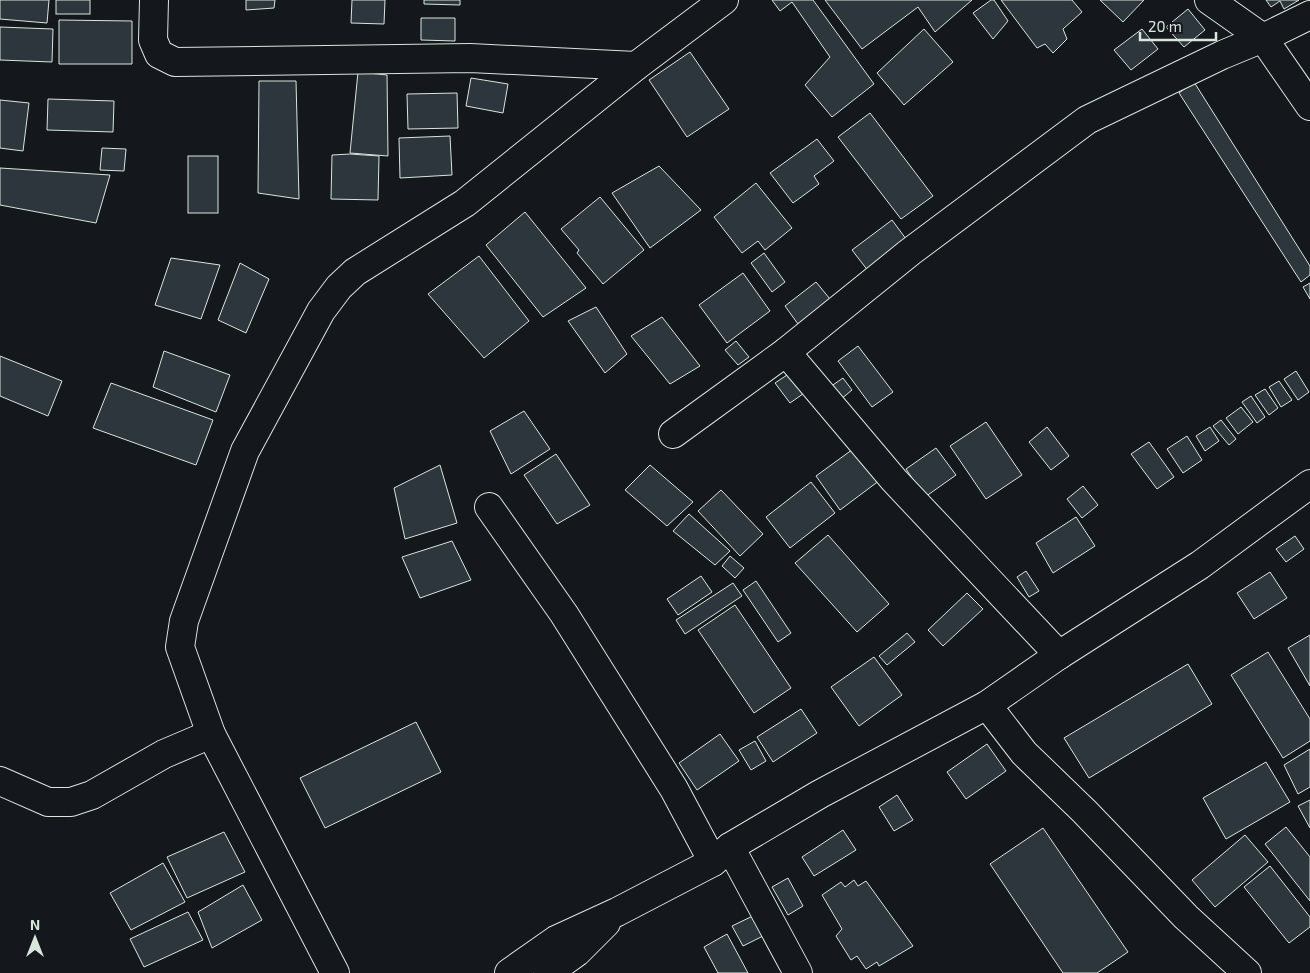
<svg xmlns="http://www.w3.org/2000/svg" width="1310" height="973" font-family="'Exo 2',sans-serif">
  <rect width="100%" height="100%" fill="#14181c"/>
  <g fill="#2c363c" stroke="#d8e6dc">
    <polygon points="0,0 49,0 47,23 0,19"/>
    <rect x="56" y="0" width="34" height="14"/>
    <polygon points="246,0 275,0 274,8 246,10"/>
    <polygon points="352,0 385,0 384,24 351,23"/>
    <polygon points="424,0 460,0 460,5 424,4"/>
    <polygon points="772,0 813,0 874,84 832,117 805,85 830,57 792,2 780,11"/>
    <polygon points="825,0 972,0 935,32 918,7 862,49"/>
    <polygon points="991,0 994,0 1008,21 993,39 973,13"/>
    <polygon points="1001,0 1072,0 1082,12 1063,29 1067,39 1053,53 1045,44 1037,48"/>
    <polygon points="1100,0 1144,0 1123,22"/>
    <polygon points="1266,0 1299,0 1284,9 1280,1 1271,7"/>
    <polygon points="1188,9 1205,30 1184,47 1166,27"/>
    <polygon points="421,18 455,18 455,41 421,40"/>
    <polygon points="59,20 132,21 132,64 59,64"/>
    <polygon points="0,27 53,29 52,62 0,60"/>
    <polygon points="924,29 953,62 904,105 877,73"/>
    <polygon points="1142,29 1158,49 1131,70 1114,50"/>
    <polygon points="690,52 729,109 687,137 649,80"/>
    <polygon points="358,72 387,75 388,156 350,153"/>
    <polygon points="471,78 508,84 503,113 466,106"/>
    <polygon points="259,81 296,81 299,199 258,193"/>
    <polygon points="1194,82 1310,266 1310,275 1301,282 1179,93"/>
    <polygon points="457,93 458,128 408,129 407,94"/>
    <polygon points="48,99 114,101 113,132 47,130"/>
    <polygon points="0,100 29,103 23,151 0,148"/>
    <polygon points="870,113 933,196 901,219 838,137"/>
    <polygon points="450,136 452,175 400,178 399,138"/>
    <polygon points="817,139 834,161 814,176 819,184 793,203 770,173"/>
    <polygon points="102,148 126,149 124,171 100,170"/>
    <polygon points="350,154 379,156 378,200 331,199 332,155"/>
    <rect x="188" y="156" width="30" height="57"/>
    <polygon points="659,166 701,210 650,248 612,193"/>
    <polygon points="0,168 110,175 96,223 0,205"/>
    <polygon points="756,183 792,228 765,250 758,241 742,253 714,217"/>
    <polygon points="600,197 644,250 603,284 577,253 579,250 561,229"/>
    <polygon points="525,212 586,288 543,317 486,245"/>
    <polygon points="892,220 909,243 869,272 852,250"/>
    <polygon points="764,253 785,282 772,292 751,263"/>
    <polygon points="479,256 529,321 484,358 428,294"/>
    <polygon points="171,258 220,265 201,319 155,305"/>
    <polygon points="240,263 269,279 246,333 218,320"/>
    <polygon points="743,273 770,311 727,343 699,305"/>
    <polygon points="816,282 830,299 798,324 785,306"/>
    <polygon points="1310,283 1310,299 1303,287"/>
    <polygon points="596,307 627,354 605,373 568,321"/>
    <polygon points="662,317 700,366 670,384 631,336"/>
    <polygon points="736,341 749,357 738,365 725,350"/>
    <polygon points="858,346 893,392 872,407 838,361"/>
    <polygon points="164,351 230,375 216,412 153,387"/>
    <polygon points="0,356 62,381 48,416 0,396"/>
    <polygon points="796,369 810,389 790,403 775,383"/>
    <polygon points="1296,371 1309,392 1298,400 1284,379"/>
    <polygon points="843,378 852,390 840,400 830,387"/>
    <polygon points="1279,381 1292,400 1281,407 1269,387"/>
    <polygon points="111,383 213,420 196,465 93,428"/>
    <polygon points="1265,389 1278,408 1269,415 1255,395"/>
    <polygon points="1251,396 1265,417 1257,423 1242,402"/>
    <polygon points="1241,407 1253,422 1238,434 1226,418"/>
    <polygon points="524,411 550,449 511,474 490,431"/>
    <polygon points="1221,420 1236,439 1229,445 1213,426"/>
    <polygon points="986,422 1022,475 986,499 950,446"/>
    <polygon points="1047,427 1069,456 1051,470 1029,442"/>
    <polygon points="1210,427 1219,441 1205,451 1196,436"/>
    <polygon points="1187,436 1202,460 1183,473 1167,449"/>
    <polygon points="1149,442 1174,477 1157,489 1131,454"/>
    <polygon points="860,444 884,477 840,510 816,476"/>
    <polygon points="936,448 956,475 925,497 906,469"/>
    <polygon points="556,454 590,505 557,524 524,475"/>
    <polygon points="440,465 457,523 405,539 394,488"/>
    <polygon points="650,465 693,502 667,526 625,490"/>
    <polygon points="811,482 835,513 790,548 766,517"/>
    <polygon points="1083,486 1098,505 1082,518 1067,499"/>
    <polygon points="721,490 763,534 740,556 698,511"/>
    <polygon points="689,514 730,551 715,565 673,531"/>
    <polygon points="1076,517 1095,546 1053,573 1036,543"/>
    <polygon points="828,535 889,604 857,632 795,563"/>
    <polygon points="1295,536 1304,549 1286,562 1276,549"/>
    <polygon points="452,541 471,580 420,598 402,557"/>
    <polygon points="730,556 744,568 735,578 722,566"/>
    <polygon points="1026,571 1039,591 1029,597 1017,577"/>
    <polygon points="1270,572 1287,598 1254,619 1237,593"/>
    <polygon points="701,576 712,592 678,615 667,599"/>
    <polygon points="756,581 791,633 778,642 743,590"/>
    <polygon points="733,583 742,596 685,634 676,620"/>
    <polygon points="967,593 983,609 943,646 928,630"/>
    <polygon points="735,605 791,688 754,713 698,630"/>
    <polygon points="907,633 915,642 887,665 879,656"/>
    <polygon points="1310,635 1310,686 1288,648"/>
    <polygon points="1268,652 1310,719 1310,741 1283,758 1231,675"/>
    <polygon points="874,657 902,695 859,726 831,687"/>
    <polygon points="1188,664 1212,704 1089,778 1064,738"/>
    <polygon points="801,709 817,733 773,762 757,737"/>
    <polygon points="416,722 441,772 325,828 300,778"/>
    <polygon points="720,734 739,761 697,790 679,763"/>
    <polygon points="755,741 766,761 751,770 739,750"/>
    <polygon points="987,744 1006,771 966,799 947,772"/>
    <polygon points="1310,749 1310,787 1298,794 1284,765"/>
    <polygon points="1266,762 1290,802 1226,839 1203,798"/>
    <polygon points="897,795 913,820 894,831 879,807"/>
    <polygon points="1310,800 1310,828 1298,806"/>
    <polygon points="1286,827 1310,857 1310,901 1265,844"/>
    <polygon points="1043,828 1128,952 1097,973 1063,973 990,864"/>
    <polygon points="843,830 856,850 814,876 802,857"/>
    <polygon points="224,832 245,872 187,898 167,857"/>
    <polygon points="1245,835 1268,862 1215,907 1192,880"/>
    <polygon points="163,863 185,902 131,930 110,893"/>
    <polygon points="1270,866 1310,917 1310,927 1289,943 1244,887"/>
    <polygon points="788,878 803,906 788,915 772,887"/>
    <polygon points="854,880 858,886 866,881 913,946 879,966 877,962 866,969 857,956 851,960 836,936 842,929 822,895 841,882 845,887"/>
    <polygon points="243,885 262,920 212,948 198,912"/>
    <polygon points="188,912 203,940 144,967 130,939"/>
    <polygon points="761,912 771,932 743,946 732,926"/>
    <polygon points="727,934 748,973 718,973 704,947"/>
  </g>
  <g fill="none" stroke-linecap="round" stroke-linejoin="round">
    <defs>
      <g id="minor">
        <polyline points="154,0 153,40 159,54 175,62 470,58 636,66"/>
        <polyline points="1209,0 1263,38 1310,106"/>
        <polyline points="786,352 894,480 1059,655"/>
        <polyline points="673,434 786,352 910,252 1087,120 1222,55 1263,38 1310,15"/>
        <polyline points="489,507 564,614 674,789 713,862"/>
        <polyline points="987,705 1024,753 1084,811 1186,917 1247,973"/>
        <polyline points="0,781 48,802 71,802 92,795 164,754 211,734"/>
        <polyline points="730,847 798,973"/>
        <polyline points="335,973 211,734 180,647 184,621 245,451 321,311 339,287 355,272 465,203 636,66 724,0"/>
        <polyline points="509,973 556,940 617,912 713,862 730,847 820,794 987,705 1059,655 1200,565 1310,484"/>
        <polyline points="548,973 577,952 606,923"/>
      </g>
    </defs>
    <use href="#minor" stroke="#d8e6dc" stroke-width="30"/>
    <use href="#minor" stroke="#14181c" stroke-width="28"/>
  </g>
  <g transform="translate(35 938)" stroke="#14181c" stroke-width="4" paint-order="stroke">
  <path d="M0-4L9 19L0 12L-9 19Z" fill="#d8e6dc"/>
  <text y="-8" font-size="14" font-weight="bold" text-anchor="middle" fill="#d8e6dc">N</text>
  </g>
  <path d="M1140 32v8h76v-8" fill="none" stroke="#d8e6dc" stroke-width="2.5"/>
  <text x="1148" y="32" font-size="15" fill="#d8e6dc" stroke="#14181c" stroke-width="4" paint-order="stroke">20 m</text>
</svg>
